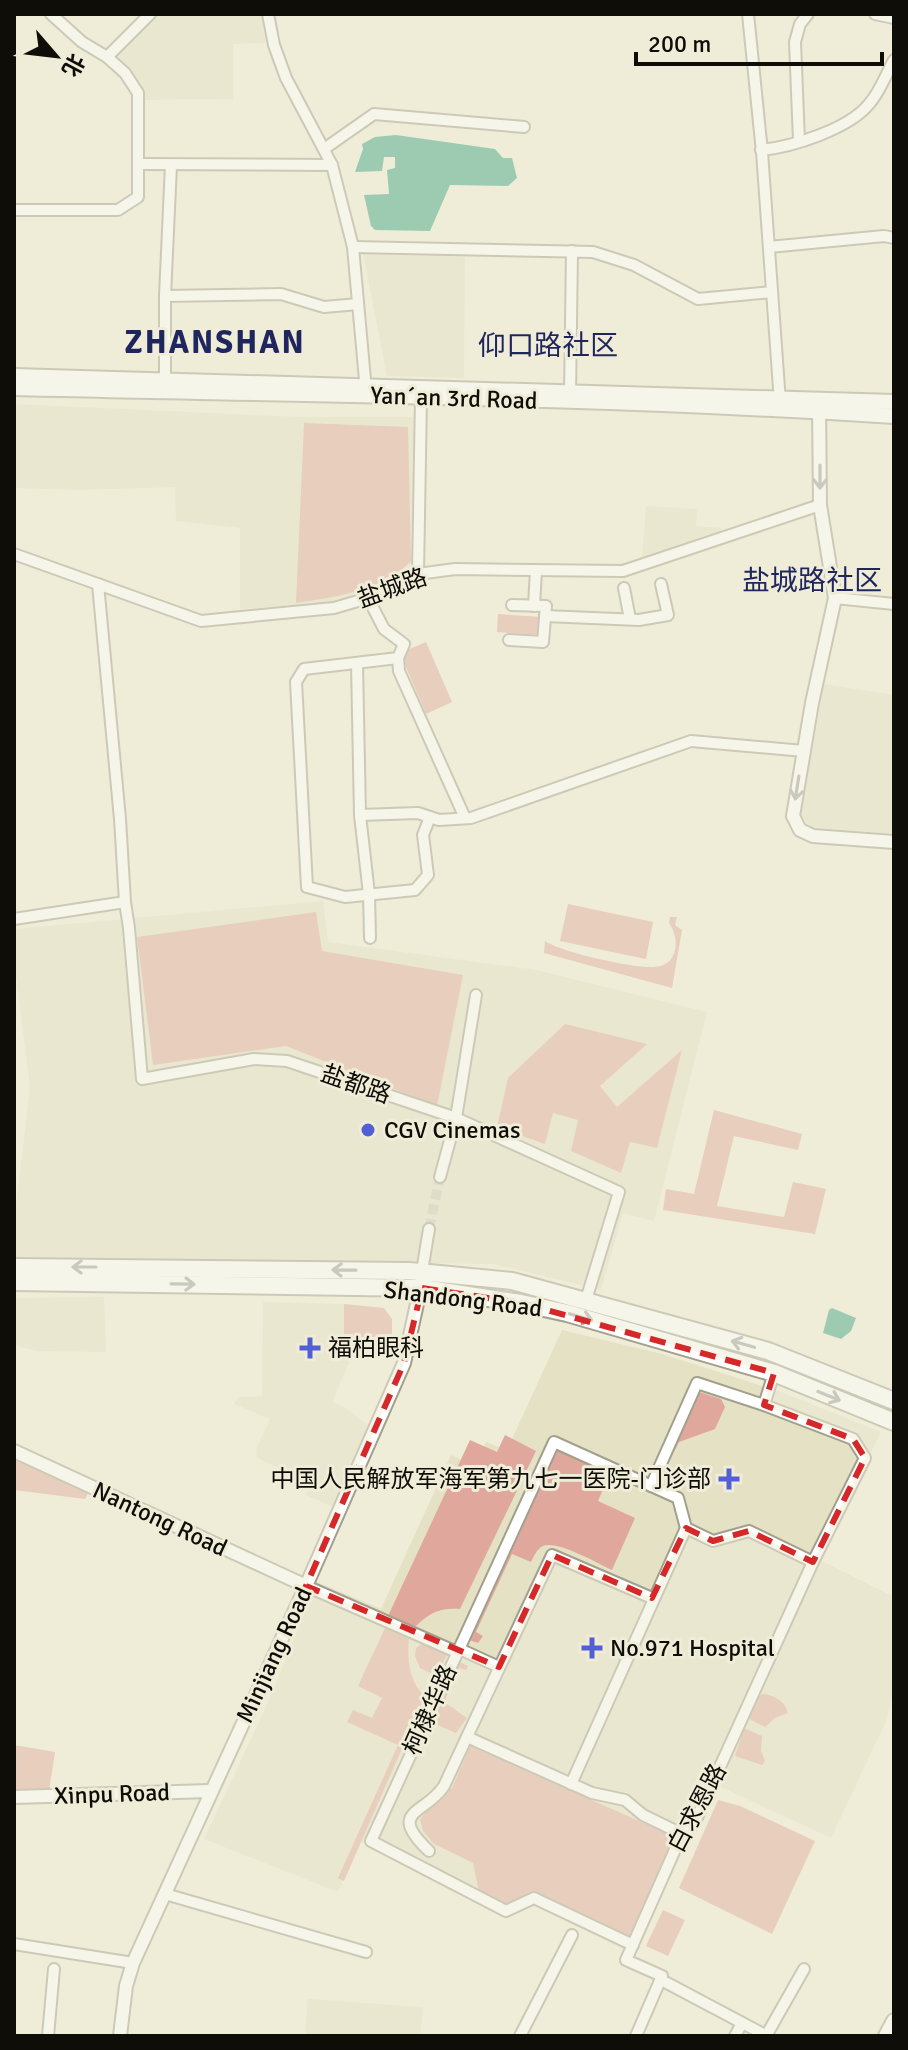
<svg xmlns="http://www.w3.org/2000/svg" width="908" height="2050" font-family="Signika,'Noto Sans SC',sans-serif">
  <rect width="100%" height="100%" fill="#efecd8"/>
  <g fill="#e4e1c5">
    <polygon points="155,14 261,14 266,43 233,44 233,99 142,100 114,58 119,47"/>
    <polygon points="363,253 465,256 464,378 387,376"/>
    <polygon points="14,404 299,417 414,417 414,567 368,592 334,603 240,609 240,528 176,521 175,487 80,490 14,488"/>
    <polygon points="646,506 697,509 696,526 721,528 721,534 642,558"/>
    <polygon points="824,684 894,695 894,834 810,827 801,814"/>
    <polygon points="323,901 328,942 537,970 707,1012 654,1221 623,1213 601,1290 494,1264 14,1259 14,1222 30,1087 14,960 14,929"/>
    <polygon points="104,1297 106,1352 37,1351 14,1345 14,1298"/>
    <polygon points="263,1302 344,1304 344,1356 352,1356 332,1402 346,1408 369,1426 333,1507 306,1495 311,1483 257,1458 256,1449 270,1419 234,1404 238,1397 262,1396"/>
    <polygon points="562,1330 662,1354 784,1393 881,1432 818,1559 894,1597 894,1687 887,1719 831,1838 719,1786 702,1824 684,1841 635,1955 534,1906 507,1918 360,1841 338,1892 204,1839 266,1707 317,1582 381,1609 451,1455 473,1466 486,1442 507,1450"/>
    <polygon points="308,1999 423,2007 420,2036 305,2036"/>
  </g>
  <g fill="#e0a89c">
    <path d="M304,423L408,427L411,561C384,591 334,597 296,603Z"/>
    <polygon points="498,614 541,617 540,635 497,632"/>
    <polygon points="426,642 452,702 426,714 402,658 405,651"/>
    <polygon points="568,904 653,922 646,959 560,941"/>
    <polygon points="316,912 322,951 463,975 437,1106 286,1046 153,1065 137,937"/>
    <path d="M670,917H677L675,925L682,930L672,988L544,953L545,941C560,952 636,969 655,967C679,965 680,938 669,923Z"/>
    <polygon points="565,1024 647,1044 600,1086 617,1107 682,1050 657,1148 630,1142 621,1173 571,1151 578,1120 553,1113 545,1144 497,1127 508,1078"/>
    <polygon points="714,1110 802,1134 798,1150 734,1136 717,1206 784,1217 793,1182 826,1189 815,1234 663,1210 666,1189 694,1194"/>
    <polygon points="344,1304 384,1308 392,1319 392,1354 344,1357"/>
    <polygon points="699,1392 721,1399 725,1407 715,1429 679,1442 671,1457 667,1455"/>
    <path d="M505,1435L536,1451L460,1609C439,1607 429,1613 414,1628L388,1616L470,1440L497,1452Z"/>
    <path d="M555,1446L600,1467L599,1471L609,1475L598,1501L635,1518L612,1570C597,1563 557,1540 543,1546C537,1549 534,1556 531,1562L512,1554L476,1632L483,1636L478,1643L466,1639Z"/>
    <polygon points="14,1459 88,1493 85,1499 14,1490"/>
    <path d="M385,1628L409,1639C407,1659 409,1683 425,1696L344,1881L338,1878L398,1745L347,1722L353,1710L372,1718L382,1698L358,1686Z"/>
    <polygon points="423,1643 447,1654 439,1672 432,1674 420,1668 415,1656 416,1648"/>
    <polygon points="457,1661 468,1666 466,1670 459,1668 444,1702 467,1718 456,1733 435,1724 432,1714"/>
    <path d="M763,1694C774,1695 785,1701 788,1713L775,1718L765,1727L749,1719L758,1697Z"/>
    <polygon points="744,1728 762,1736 761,1751 765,1761 762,1765 735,1756"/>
    <polygon points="14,1745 55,1752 49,1791 14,1792"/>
    <polygon points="470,1746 675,1837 631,1940 534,1893 505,1907 479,1892 473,1863 434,1844 423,1831 420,1820 432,1803 452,1788"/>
    <polygon points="718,1800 740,1806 815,1841 772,1934 679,1888"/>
    <polygon points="663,1910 685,1920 668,1956 646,1946"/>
  </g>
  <g fill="#39a284">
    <polygon points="396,135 495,149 503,158 512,158 517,178 508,186 450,185 430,231 375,230 371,226 364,195 389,194 387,170 395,168 395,157 384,157 382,171 355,172 363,149 362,144 375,137"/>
    <polygon points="832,1308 856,1318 851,1331 841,1339 823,1333 829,1310"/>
  </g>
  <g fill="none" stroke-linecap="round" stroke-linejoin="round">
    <polyline stroke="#cdcbb9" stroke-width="10" stroke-dasharray="10 5" stroke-linecap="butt" points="429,1229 440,1177"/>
    <defs>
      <g id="minor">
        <polyline points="268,14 274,45 286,78 332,165 353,247 366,391"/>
        <polyline points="748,14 762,152 780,402"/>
        <polyline points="875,14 894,18"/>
        <polyline points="107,57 150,14"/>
        <polyline points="799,141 795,42 800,24 808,14"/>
        <polyline points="324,149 374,114 524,127"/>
        <path d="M761,150C792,147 849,129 869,104C880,92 886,74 894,60"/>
        <polyline points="138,164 332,165"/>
        <polyline points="14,210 118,210 138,197 138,93 125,73 107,57 82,42 51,14"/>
        <polyline points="353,247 593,252 634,265 698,299 772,292"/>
        <polyline points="769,247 884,236 894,238"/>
        <polyline points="165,296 281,294 324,307 358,304"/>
        <polyline points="165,386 165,296 171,165"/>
        <polyline points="570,396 572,251"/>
        <polyline points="14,554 201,621 334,608 368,598 418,574 455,569 623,571 820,505"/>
        <polyline points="418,574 421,397"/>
        <polyline points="624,588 630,619"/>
        <polyline points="368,598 384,629 404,644 398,658 399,671 465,818"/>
        <polyline points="835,598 894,604"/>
        <polyline points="534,606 536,570"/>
        <polyline points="545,616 639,620 668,615 661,584"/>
        <polyline points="509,640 543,642 546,606 512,605"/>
        <polyline points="398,658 304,669 296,682 307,887 345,897 415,890 428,875 423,835 430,817"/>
        <polyline points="357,663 360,815 369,894 370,938"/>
        <polyline points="360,815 418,813 439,820 471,818 691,741 804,751"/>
        <polyline points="125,902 129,928 142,1079 254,1059 287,1061 456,1118 619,1192 586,1300"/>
        <polyline points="14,919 125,902 120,819 98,584"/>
        <polyline points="440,1177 456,1118 476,995"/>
        <polyline points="422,1271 429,1229"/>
        <polyline points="764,1405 774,1373"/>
        <polyline points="306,1586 452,1650 464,1651 499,1667"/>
        <polyline points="467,1737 592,1793 625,1800 643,1815 682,1834"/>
        <polyline points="571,1784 686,1528"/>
        <path d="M429,1851C386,1810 425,1815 444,1786L552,1555L652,1598"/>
        <polyline points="165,1894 366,1952"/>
        <polyline points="14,1944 133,1963"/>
        <polyline points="633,1945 534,1898 506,1911 371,1841 554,1442 678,1498 686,1528 713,1541 749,1531 813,1562"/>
        <polyline points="667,1983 767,2036"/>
        <polyline points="48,2036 54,1969"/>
        <polyline points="520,2036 572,1935"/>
        <polyline points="636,2036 662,1976 626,1960 682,1834 694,1824 813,1562 865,1458 853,1439 764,1405 697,1383 651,1486"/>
        <polyline points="735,2036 742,2023"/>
        <polyline points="766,2036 804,1969"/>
      </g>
      <g id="tertiary">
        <polyline points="819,403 820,505 835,598 812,703 793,816 800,830 813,836 894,842"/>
        <polyline points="14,1451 306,1586"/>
        <polyline points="14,1797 210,1791"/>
        <polyline points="120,2036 126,1986 133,1963 306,1586 404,1363 422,1281"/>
      </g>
      <g id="secondary">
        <polyline points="14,376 894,402"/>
        <path d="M14,388C307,395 601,397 894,416"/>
        <polyline points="886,2036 894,2021"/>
      </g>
      <g id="primary">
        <polyline points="14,1267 409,1271 512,1281 768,1351 894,1401"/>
        <polyline points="14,1282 422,1288 521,1303 567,1313 774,1373 894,1422"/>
      </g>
    </defs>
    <use href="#minor" stroke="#a2a08c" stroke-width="14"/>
    <use href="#tertiary" stroke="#a2a08c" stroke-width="16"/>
    <use href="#secondary" stroke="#a2a08c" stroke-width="18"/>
    <use href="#primary" stroke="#a2a08c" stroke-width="20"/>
    <use href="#minor" stroke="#fff" stroke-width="10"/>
    <use href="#tertiary" stroke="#fff" stroke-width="12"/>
    <use href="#secondary" stroke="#fff" stroke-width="14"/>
    <use href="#primary" stroke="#fff" stroke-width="16"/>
  </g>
  <defs><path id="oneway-shaft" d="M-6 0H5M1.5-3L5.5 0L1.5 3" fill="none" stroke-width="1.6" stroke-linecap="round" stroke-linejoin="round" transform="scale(2)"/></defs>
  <g stroke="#9f9e9c">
    <use href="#oneway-shaft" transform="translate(820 477) rotate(90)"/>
    <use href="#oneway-shaft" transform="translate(797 788) rotate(99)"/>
    <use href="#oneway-shaft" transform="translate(84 1267) rotate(180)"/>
    <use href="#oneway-shaft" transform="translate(344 1270) rotate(-179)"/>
    <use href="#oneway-shaft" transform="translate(183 1284) rotate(1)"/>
    <use href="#oneway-shaft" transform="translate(581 1317) rotate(16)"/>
    <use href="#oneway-shaft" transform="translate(743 1344) rotate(-164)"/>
    <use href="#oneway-shaft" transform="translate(829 1396) rotate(22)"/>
  </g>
  <path d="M0 0H908V2050H0ZM422,1288L521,1303L774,1373L764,1405L853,1439L865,1458L813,1562L749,1531L713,1541L686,1528L652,1598L552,1555L499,1667L306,1586L404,1363Z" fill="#efecd8" fill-opacity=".55" fill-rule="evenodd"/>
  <path fill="none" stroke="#d62828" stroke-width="6" stroke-dasharray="16 10" stroke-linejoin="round" d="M422,1288L521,1303L774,1373L764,1405L853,1439L865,1458L813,1562L749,1531L713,1541L686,1528L652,1598L552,1555L499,1667L306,1586L404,1363Z"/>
  <g fill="#525fd5" stroke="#efecd8" stroke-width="3">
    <circle cx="368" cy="1130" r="8"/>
    <path d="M306 1336h8v8h8v8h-8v8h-8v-8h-8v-8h8z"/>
    <path d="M725 1467h8v8h8v8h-8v8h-8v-8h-8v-8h8z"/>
    <path d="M588 1636h8v8h8v8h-8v8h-8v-8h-8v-8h8z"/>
  </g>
  <g text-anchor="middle" stroke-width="6" stroke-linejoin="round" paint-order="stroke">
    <g font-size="24" fill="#0e0d07" stroke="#efecd8">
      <text transform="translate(454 398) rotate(2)" y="8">Yan´an 3rd Road</text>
      <text transform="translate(392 588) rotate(-20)" y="8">盐城路</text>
      <text transform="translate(356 1084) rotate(19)" y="8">盐都路</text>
      <text transform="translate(463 1299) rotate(7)" y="8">Shandong Road</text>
      <text transform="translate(160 1519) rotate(25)" y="8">Nantong Road</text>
      <text transform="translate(274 1655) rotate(-65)" y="8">Minjiang Road</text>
      <text transform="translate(430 1710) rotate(-66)" y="8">柯棣华路</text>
      <text transform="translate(112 1794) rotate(-2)" y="8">Xinpu Road</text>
      <text transform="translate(697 1808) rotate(-62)" y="8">白求恩路</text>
    </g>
    <g font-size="24" fill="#0e0d07" stroke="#efecd8" text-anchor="start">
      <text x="384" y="1138">CGV Cinemas</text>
      <text x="328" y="1356">福柏眼科</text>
      <text x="711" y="1487" text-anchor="end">中国人民解放军海军第九七一医院-门诊部</text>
      <text x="610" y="1656">No.971 Hospital</text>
    </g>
    <g font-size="28" fill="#1f255d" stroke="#efecd8">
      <text x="548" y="355">仰口路社区</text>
      <text x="812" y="590">盐城路社区</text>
    </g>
    <g font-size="32" font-weight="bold" letter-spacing="2" fill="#1f255d" stroke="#efecd8">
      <text x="215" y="353">ZHANSHAN</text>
    </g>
  </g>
  <rect width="908" height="2050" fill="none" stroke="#0e0d07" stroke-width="32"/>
  <g transform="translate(56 56) rotate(118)" stroke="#efecd8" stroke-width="6" paint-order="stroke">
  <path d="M0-6L14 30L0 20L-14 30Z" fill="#0e0d07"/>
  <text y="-12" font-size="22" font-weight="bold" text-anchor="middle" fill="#0e0d07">北</text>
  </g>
  <path d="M636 52v12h246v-12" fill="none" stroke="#0e0d07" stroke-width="4"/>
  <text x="648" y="52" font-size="24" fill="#0e0d07" stroke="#efecd8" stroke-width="6" paint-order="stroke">200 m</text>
</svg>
